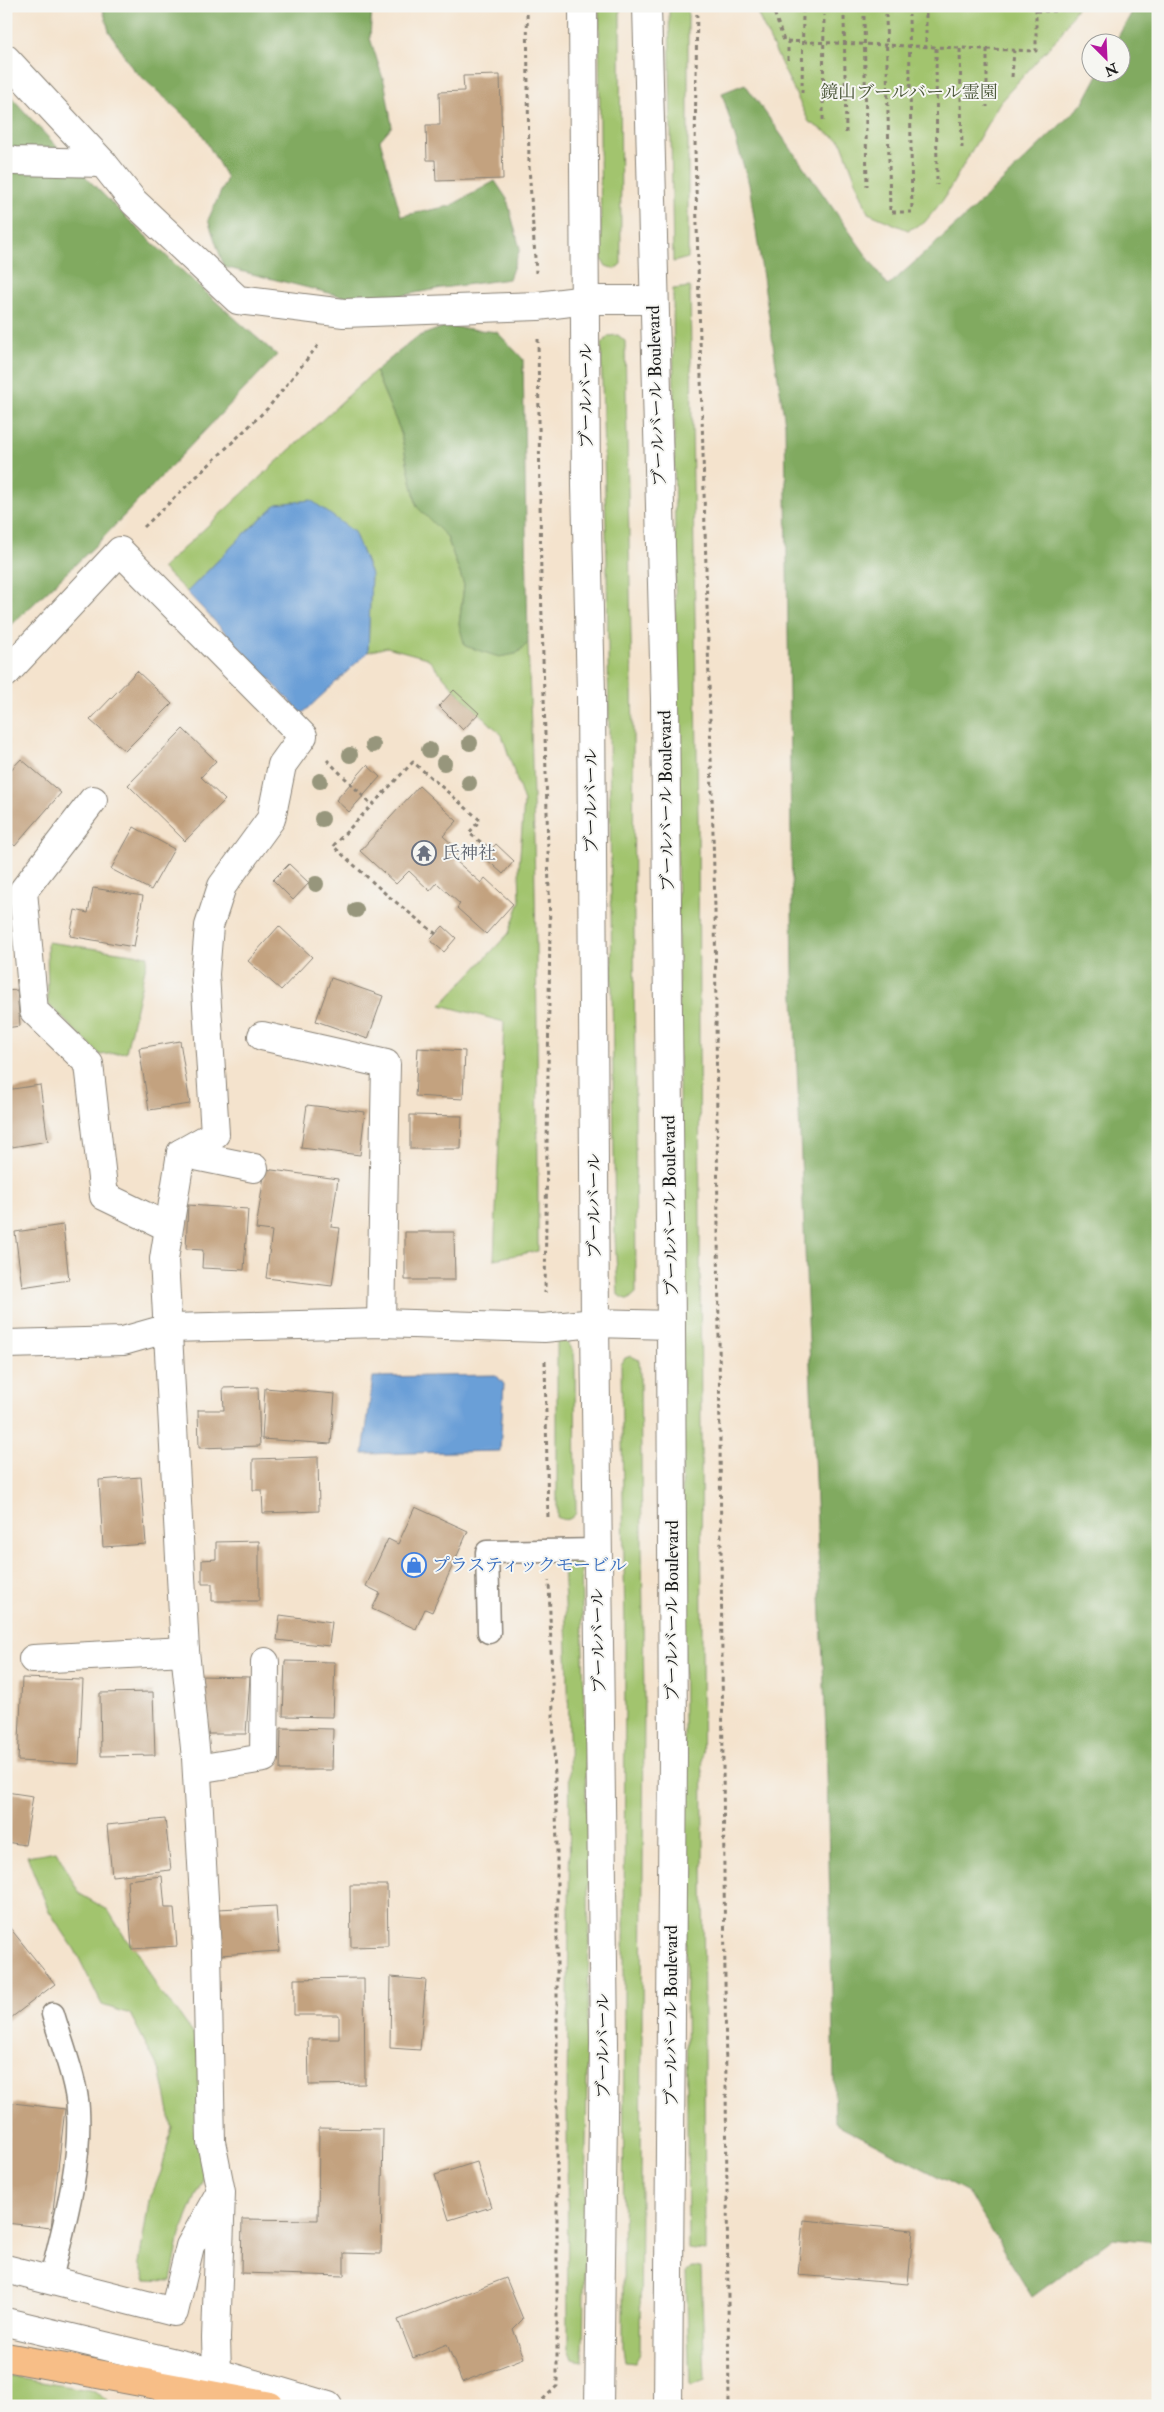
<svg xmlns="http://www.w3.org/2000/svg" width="1164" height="2412" font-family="'IM FELL Double Pica','Noto Serif JP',serif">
  <rect width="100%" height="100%" fill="#f6f6f2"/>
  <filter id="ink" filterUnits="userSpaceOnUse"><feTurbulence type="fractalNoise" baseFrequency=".02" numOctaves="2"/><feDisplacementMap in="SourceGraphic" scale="10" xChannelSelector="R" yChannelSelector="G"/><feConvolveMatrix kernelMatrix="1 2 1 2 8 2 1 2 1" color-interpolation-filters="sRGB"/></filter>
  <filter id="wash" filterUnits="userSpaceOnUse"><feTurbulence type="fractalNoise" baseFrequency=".0096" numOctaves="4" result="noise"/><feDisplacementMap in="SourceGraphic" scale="20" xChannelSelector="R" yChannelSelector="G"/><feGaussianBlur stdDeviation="1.12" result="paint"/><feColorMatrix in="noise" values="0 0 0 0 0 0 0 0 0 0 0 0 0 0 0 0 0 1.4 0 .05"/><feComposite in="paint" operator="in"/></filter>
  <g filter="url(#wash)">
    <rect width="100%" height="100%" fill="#f4e3cd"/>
    <g fill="#a2c46e" stroke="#5f7045">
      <polygon points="599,6 620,6 621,264 615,269 606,266 601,258"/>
      <polygon points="669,6 688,6 688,258 673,262"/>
      <polygon points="759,6 1078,6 1060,35 1000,102 943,200 924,223 908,230 868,213 841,141 809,122 758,15"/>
      <polygon points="690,287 698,818 705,2251 688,2249 673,289"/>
      <polygon points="618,335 625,341 633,734 636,1293 628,1300 618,1295 615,1236 607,564 601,345 608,336"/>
      <path d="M375,371L400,430L417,507L447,537L464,585L459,625L516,654L528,643C536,846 538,1048 538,1251L494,1259L504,1022L441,1005L509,933L520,901L519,867L524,802L502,735L458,693L427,658L387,647L368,652L371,574L354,532L277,504L244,534L187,592L162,568Z"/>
      <polygon points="47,942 148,956 126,1052 100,1055 48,1004"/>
      <path d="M557,1338L569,1344L574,1353L575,1365L576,1513C570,1521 565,1521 557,1517Z"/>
      <polygon points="631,1356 639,1360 640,1373 644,1702 640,2353 635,2363 625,2362 623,2347 625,1633 621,1365 625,1358"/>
      <path d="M573,1561H581L589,1935L583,2361L572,2359L568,2348C568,2268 567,2188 567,2108C568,1927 574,1747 563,1566Z"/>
      <polygon points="56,1851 80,1894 108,1910 124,1936 139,1953 159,1991 177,2011 194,2035 205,2091 207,2169 180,2235 171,2281 146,2280 139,2263 149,2201 161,2172 172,2127 161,2073 130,2014 102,2005 75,1950 49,1911 27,1856"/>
      <polygon points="691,2267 701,2268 705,2380 690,2386 686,2273"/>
      <polygon points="6,2376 95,2391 113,2406 6,2406"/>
    </g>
    <g fill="#81aa61" stroke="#4e633e">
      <polygon points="102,6 372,6 370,38 385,85 392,126 380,140 401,216 450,206 495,181 507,199 520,249 509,279 442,288 378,300 341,296 224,267 208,220 227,178 199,129 132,68 109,31"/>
      <polygon points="1131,6 1158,6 1158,2242 1112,2238 1032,2297 968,2192 835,2123 826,1732 793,975 785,424 749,184 722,93 745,84 888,286 968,214 1083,103 1099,73 1122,72 1122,42 1115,42 1131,14"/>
      <path d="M6,91C90,186 181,273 277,355L98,543L6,630Z"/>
      <polygon points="446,326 497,332 523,359 528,643 516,654 499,657 465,646 459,625 464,585 447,537 417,507 400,430 375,371 417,337"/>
    </g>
    <g fill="#6b9fd7" stroke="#445e7a">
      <polygon points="311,500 354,532 371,574 368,652 302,714 187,592 244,534 277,504"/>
      <polygon points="496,1375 504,1384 500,1451 363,1454 373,1377"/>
    </g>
    <g id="blocks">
      <g fill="#c3a27f">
        <polygon points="500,75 503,179 436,181 435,160 427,160 426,125 440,125 439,92 464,91 463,76"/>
        <polygon points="137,671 172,704 125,751 90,720"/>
        <polygon points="454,690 479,713 463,730 439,706"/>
        <polygon points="183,729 216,761 201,777 225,800 185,841 128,785"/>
        <polygon points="21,759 61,793 15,846 6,838 6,775"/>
        <polygon points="367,765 380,777 349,812 336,800"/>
        <polygon points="419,786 457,821 443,836 463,854 456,861 481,883 485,878 513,904 486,934 457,908 460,904 437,883 430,891 409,871 396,884 360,851"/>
        <polygon points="134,827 174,849 151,890 111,869"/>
        <polygon points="496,844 514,861 503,874 484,857"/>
        <polygon points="289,864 309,883 293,900 273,880"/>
        <polygon points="93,888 143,896 134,947 70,936 75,910 88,913"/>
        <polygon points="279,926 312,957 281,990 248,961"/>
        <polygon points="443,926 456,938 444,952 430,940"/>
        <polygon points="331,978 383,996 368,1039 316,1021"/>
        <polygon points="17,990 20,1026 6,1028 6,991"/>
        <polygon points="180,1041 190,1104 149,1110 139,1048"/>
        <polygon points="418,1048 465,1051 463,1099 415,1096"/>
        <polygon points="40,1085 48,1141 6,1148 6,1090"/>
        <polygon points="307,1105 365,1112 360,1155 301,1148"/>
        <polygon points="410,1115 462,1116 461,1149 410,1149"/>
        <polygon points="265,1169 338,1179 331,1227 340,1228 332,1286 266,1278 272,1231 256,1229"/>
        <polygon points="188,1205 248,1209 244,1270 202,1268 203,1250 186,1249"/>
        <polygon points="63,1225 69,1280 22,1287 15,1232"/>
        <polygon points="405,1232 454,1232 455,1280 405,1280"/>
        <polygon points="258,1387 260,1446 199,1448 198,1410 224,1410 223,1388"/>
        <polygon points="265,1388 335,1394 331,1444 262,1439"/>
        <polygon points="318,1457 319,1511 263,1513 262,1490 253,1490 253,1459"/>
        <polygon points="141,1477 146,1544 103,1547 99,1480"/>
        <polygon points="415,1507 468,1531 432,1612 425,1609 416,1629 372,1609 380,1593 366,1586 388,1539 398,1544"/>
        <polygon points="259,1541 259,1601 212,1601 212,1584 202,1584 202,1560 216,1559 216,1542"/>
        <polygon points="280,1615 332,1622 329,1646 277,1640"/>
        <polygon points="285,1661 335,1662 333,1717 283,1716"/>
        <polygon points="198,1676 250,1677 246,1734 203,1734"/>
        <polygon points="22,1678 83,1680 79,1764 18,1761"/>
        <polygon points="153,1692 155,1755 101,1756 100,1693"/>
        <polygon points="281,1728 333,1729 332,1770 280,1770"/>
        <polygon points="6,1792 33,1796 25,1845 6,1842"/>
        <polygon points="165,1819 171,1870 112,1876 107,1825"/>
        <polygon points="162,1876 165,1908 174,1908 177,1946 132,1949 127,1880"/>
        <polygon points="350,1885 387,1885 388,1946 351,1947"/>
        <polygon points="276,1906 279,1951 220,1955 218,1909"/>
        <polygon points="6,1923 55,1984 7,2021 6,2020"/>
        <polygon points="391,1977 426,1980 420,2050 390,2048"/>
        <polygon points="364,1978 365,2084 309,2085 308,2039 339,2039 339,2015 294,2015 294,1979"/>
        <polygon points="13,2103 65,2109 51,2228 6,2223 6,2157"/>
        <polygon points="319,2128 383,2129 381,2254 344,2253 344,2276 241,2273 242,2219 318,2220"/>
        <polygon points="477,2162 491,2207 449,2220 435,2175"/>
        <polygon points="803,2220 913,2230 908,2284 798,2275"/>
        <polygon points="506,2278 523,2319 513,2329 524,2358 462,2382 447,2344 413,2358 398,2320"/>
      </g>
    </g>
  </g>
  <g filter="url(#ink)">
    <use href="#blocks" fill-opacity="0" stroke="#888074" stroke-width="1"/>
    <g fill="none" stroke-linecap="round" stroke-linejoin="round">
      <defs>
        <g id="service">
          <polyline points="489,1632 487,1552 597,1550"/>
          <path d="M51,2279C64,2224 81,2168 78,2110C77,2082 61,2042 53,2014"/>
        </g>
        <g id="minor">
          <polyline points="6,59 103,163 134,202 238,300 344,313 538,306 586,300 653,300"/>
          <polyline points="6,159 14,161 103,163"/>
          <polyline points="6,673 120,551 303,736 282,765 271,819 222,886 209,926 205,974 215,1134 181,1153 164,1259 185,1651 196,1758 207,1951 211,2142 221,2192 216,2338 217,2373"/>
          <polyline points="93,800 23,891 34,1011 89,1064 104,1196 168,1227"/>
          <polyline points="262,1036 386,1064 381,1323"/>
          <polyline points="181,1153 254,1168"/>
          <polyline points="6,1344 123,1341 169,1328 381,1323 544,1328 595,1323 671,1325"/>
          <polyline points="33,1659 185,1651"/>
          <polyline points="197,1769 264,1758 265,1662"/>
          <polyline points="6,2269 174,2312 190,2246 218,2196"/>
          <polyline points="6,2322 217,2373 328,2406"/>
        </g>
        <g id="tertiary">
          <polyline points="583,6 586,486 591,694 595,1323 604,2043 599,2406"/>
          <polyline points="647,6 665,699 671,1325 673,1755 668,2406"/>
        </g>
        <polyline id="trunk" points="6,2357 270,2406"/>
      </defs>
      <use href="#service" stroke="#888074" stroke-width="25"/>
      <use href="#minor" stroke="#888074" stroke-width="30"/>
      <use href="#tertiary" stroke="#888074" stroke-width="30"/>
      <use href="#trunk" stroke="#888074" stroke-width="30"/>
      <g stroke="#888074" stroke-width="3" stroke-dasharray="4 4" stroke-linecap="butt">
        <polyline points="527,6 529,166 536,273"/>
        <polyline points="697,6 695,149 715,909 729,2406"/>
        <polyline points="772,6 784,41 1036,51 1036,6"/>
        <polyline points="926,6 926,48"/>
        <polyline points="1036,11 1060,11 1060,6"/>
        <polyline points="886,14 890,212 912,212 909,15"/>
        <polyline points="864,16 867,186"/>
        <polyline points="844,17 846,133"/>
        <polyline points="936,48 937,185"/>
        <polyline points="960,49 962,148"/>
        <polyline points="987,49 987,107"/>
        <polyline points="788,60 788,42"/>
        <polyline points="1012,77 1014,50"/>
        <polyline points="802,93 803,12"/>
        <polyline points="823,120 824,15"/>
        <polyline points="538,339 541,580 550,928 545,1293"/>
        <polyline points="144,527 268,408 319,344"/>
        <polyline points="327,760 372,805"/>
        <polyline points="436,934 387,895 333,846 413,762 480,820 469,833 491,850"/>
        <polyline points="545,1361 548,1520"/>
        <polyline points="537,2405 557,2386 557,1845 549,1581"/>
      </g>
      <use href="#service" stroke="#fff" stroke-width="22"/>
      <use href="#minor" stroke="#fff" stroke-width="28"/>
      <use href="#tertiary" stroke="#fff" stroke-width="28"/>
      <use href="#trunk" stroke="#f7be87" stroke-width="28"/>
    </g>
    <g fill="#97967c">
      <circle cx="470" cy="743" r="8"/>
      <circle cx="373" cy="745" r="8"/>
      <circle cx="429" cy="750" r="8"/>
      <circle cx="350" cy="755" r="8"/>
      <circle cx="444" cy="763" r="8"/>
      <circle cx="320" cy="781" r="8"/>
      <circle cx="469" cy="783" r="8"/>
      <circle cx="322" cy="819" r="8"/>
      <circle cx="316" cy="884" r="8"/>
      <circle cx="356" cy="910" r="8"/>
    </g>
  </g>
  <defs>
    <symbol id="temple-ring" viewBox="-11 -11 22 22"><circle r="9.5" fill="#f6f6f2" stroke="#6b7280" stroke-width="1.5"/><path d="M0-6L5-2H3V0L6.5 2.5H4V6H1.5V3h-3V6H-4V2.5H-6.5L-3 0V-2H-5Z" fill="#6b7280"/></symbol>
    <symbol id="shop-ring" viewBox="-11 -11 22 22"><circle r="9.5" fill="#f6f6f2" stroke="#3f7fe0" stroke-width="1.5"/><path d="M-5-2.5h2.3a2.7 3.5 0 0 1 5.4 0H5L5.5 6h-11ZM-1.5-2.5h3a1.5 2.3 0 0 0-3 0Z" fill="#3f7fe0"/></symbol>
  </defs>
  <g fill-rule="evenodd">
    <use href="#temple-ring" x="410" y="839" width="28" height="28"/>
    <use href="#shop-ring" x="400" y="1551" width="28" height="28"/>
  </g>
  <g text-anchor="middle" stroke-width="4" stroke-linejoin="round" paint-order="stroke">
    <g font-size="18" fill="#4b5739" stroke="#f6f6f2">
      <text x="909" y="98">鏡山ブールバール霊園</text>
    </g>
    <g font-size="18" fill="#1c1c1c" stroke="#f6f6f2">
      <text transform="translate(586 396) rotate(-90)" y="6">ブールバール</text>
      <text transform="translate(656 396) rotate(-92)" y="6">ブールバール Boulevard</text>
      <text transform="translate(591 801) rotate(-90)" y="6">ブールバール</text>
      <text transform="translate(666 801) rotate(-91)" y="6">ブールバール Boulevard</text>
      <text transform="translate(594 1206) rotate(-90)" y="6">ブールバール</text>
      <text transform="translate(670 1206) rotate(-91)" y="6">ブールバール Boulevard</text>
      <text transform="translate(672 1611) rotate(-90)" y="6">ブールバール Boulevard</text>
      <text transform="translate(598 1641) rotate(-91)" y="6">ブールバール</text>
      <text transform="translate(671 2016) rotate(-90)" y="6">ブールバール Boulevard</text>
      <text transform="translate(603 2046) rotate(-90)" y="6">ブールバール</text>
    </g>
    <g font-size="18" fill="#5b616d" stroke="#f6f6f2" text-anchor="start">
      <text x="442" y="859">氏神社</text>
    </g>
    <g font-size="18" fill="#366cbe" stroke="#f6f6f2" text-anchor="start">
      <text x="432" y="1571">プラスティックモービル</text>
    </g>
  </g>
  <rect width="1164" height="2412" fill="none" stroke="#f6f6f2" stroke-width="25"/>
  <g transform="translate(1106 58) rotate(156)"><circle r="24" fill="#f6f6f2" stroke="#9f9f9c"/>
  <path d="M0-4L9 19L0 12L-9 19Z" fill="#b5179e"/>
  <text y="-8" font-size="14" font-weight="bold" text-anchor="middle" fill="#1c1c1c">N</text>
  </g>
</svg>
